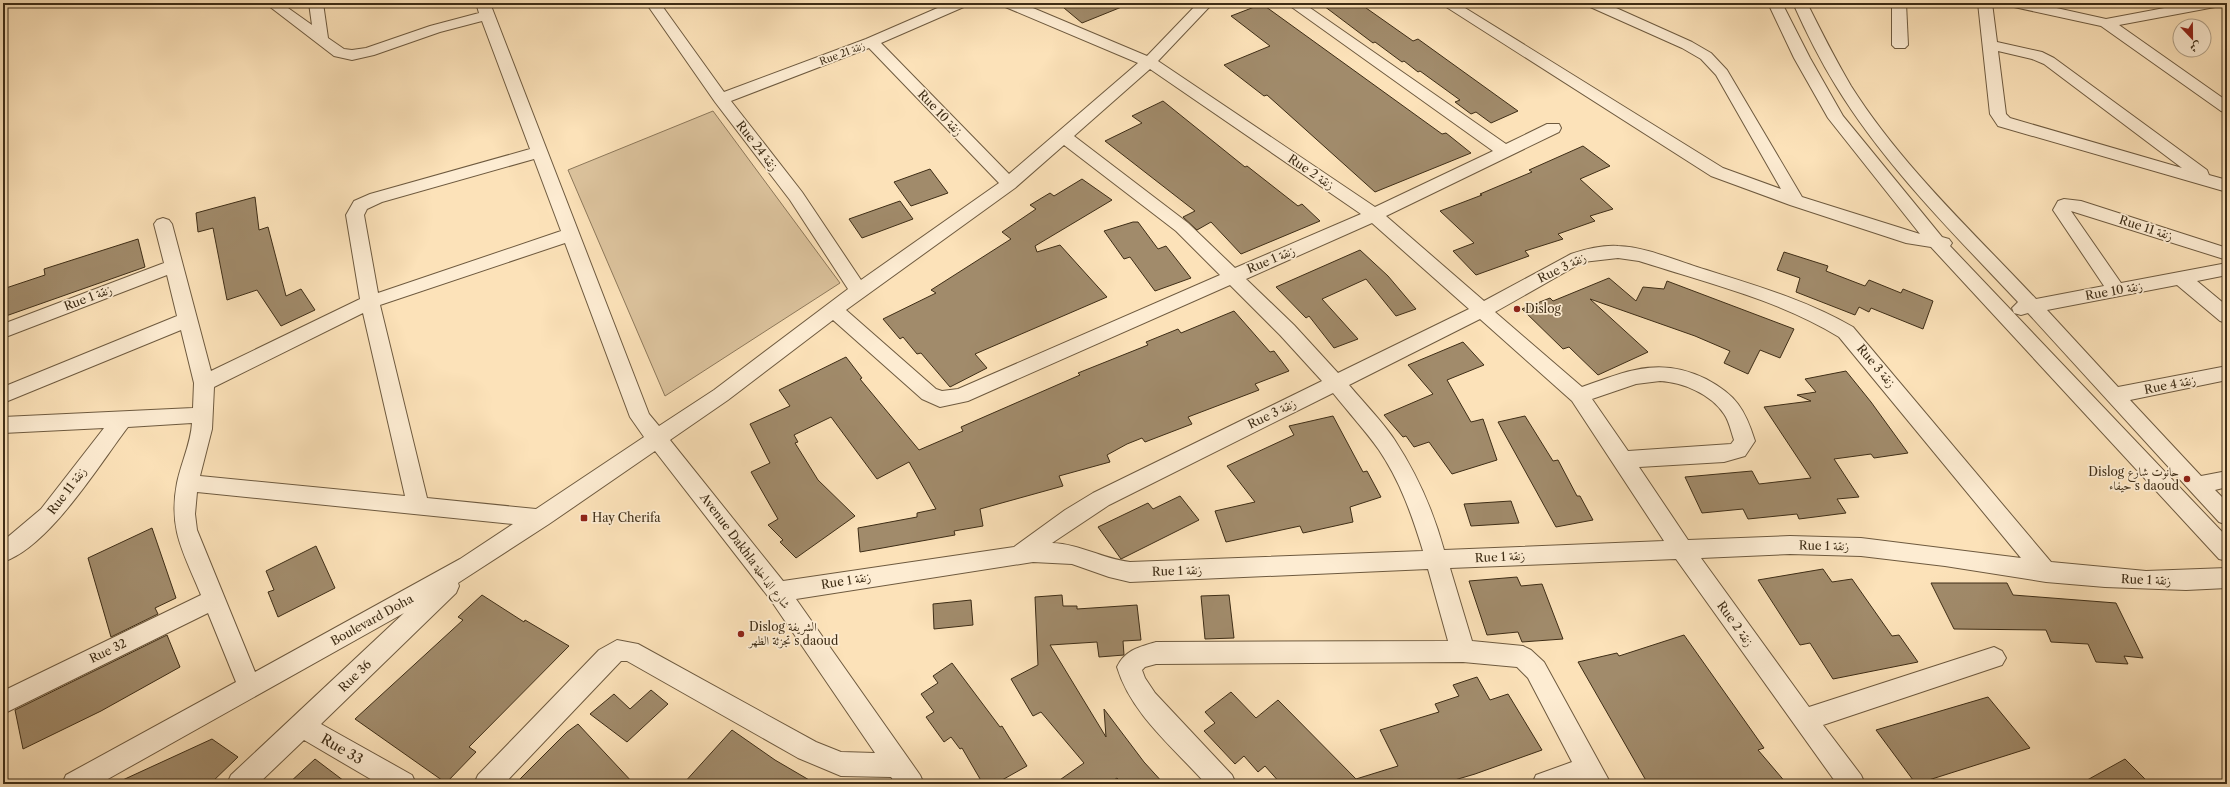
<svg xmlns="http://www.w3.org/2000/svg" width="2230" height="787" font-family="'Libre Caslon Text',Amiri,serif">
  <rect width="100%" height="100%" fill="#fce2b9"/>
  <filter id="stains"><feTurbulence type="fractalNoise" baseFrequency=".005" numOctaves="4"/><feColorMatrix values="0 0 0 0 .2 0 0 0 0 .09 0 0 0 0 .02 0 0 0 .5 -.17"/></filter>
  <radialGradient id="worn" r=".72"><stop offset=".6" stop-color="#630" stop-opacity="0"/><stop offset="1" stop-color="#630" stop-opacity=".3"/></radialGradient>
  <polygon fill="#dcc39d" stroke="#8d785a" points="713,111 840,283 665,396 568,170"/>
  <g fill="#a18b6b" stroke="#3e2d16">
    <polygon points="1058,3 1128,3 1129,4 1082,23"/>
    <polygon points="1320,3 1359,3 1413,41 1418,39 1518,111 1491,123 1476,112 1471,114 1455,102 1460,100 1420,71 1418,72 1404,61 1402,62 1375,42 1373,43"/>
    <polygon points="1262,4 1442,134 1446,133 1471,153 1375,192 1267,95 1264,96 1224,65 1270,46 1231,16"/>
    <polygon points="1163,101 1245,167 1247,166 1298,206 1302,204 1320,221 1241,254 1211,222 1197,230 1183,217 1195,211 1105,141 1142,123 1132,116"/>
    <polygon points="1583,146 1610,166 1580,179 1613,209 1590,216 1595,221 1558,234 1563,239 1525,251 1529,256 1476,275 1453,251 1474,243 1440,211 1482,195 1480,194 1532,172 1529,170"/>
    <polygon points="930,169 948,193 911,206 894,182"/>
    <polygon points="1082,179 1112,200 1035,246 1037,252 1060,245 1107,297 975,354 987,368 950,387 921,353 917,354 903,337 900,339 883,319 936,293 931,290 1011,239 1002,232 1036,209 1030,205 1050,193 1054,196"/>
    <polygon points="255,197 259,230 268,227 286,296 301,289 315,310 281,326 257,290 227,300 213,228 198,232 196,213"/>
    <polygon points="900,201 913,219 862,238 849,219"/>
    <polygon points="1133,222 1138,222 1158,249 1166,246 1191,278 1155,291 1130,257 1124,259 1104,231"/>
    <polygon points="138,239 145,267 3,317 3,289 45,275 44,269"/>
    <polygon points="1360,250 1388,276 1416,309 1396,316 1366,279 1322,299 1358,339 1334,348 1309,316 1306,318 1276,287"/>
    <polygon points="1784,252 1828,266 1826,271 1865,286 1869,280 1901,293 1903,289 1933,301 1923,329 1871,308 1869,312 1859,307 1855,315 1796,292 1800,278 1777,270"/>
    <polygon points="1609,278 1636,301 1643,287 1664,289 1667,281 1794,329 1780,358 1760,350 1748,374 1724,363 1730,351 1695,336 1590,299 1648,352 1598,375 1569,347 1563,349 1522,309 1550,298 1553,301"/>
    <polygon points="1234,311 1270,352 1274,351 1289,371 1255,384 1259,390 1188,417 1192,424 1145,442 1142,438 1127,444 1107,455 1110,462 1059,476 1063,486 980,509 983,526 954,531 955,535 860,552 858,528 917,517 917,513 936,509 909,462 877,479 831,417 794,435 798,442 795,443 818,480 855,516 796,558 780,542 783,540 768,525 778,519 751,472 770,463 750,424 790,406 779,390 846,357 862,378 860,379 919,450 963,431 961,427 1080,375 1078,373 1148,345 1146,342 1178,329 1181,333"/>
    <polygon points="1463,342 1484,365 1447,380 1471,422 1483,419 1497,460 1452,474 1429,442 1414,447 1406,436 1403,437 1384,415 1433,394 1408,365"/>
    <polygon points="1846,371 1871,402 1908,453 1874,458 1871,454 1834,459 1859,497 1837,499 1846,513 1799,519 1797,514 1748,519 1743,509 1702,513 1685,477 1752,471 1759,484 1811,478 1764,407 1811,401 1797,395 1816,392 1805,379"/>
    <polygon points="1333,416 1363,472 1367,471 1381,497 1350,507 1353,522 1303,533 1300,526 1226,542 1215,511 1255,502 1227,466 1294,435 1289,426"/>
    <polygon points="1525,416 1553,461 1558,460 1577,496 1580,496 1593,520 1556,527 1498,422"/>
    <polygon points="1180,496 1199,520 1121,559 1098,527 1148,503 1153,509"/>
    <polygon points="1511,501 1519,523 1471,526 1464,504"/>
    <polygon points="152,528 176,598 155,608 158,614 111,637 88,558"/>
    <polygon points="316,546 335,588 278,617 268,592 274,590 266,571"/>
    <polygon points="1823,569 1832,582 1852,579 1892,636 1899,635 1918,662 1833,679 1810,643 1800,645 1758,580"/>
    <polygon points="1517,577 1521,586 1542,584 1563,639 1522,642 1518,632 1487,635 1469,581"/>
    <polygon points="1931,583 2007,583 2013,595 2116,603 2143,658 2124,656 2128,664 2096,662 2088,644 2051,642 2046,630 1954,629"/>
    <polygon points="482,595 524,622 525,620 569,646 469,747 476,752 446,783 355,719 463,620 458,617"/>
    <polygon points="1062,595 1063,606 1077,606 1077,609 1137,605 1141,640 1123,641 1124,655 1099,657 1097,642 1050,645 1106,737 1104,709 1144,762 1164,784 1123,784 1117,778 1108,784 1054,784 1084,763 1041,712 1033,716 1011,679 1038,665 1035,597"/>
    <polygon points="1229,595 1234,638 1205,639 1201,596"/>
    <polygon points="971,600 973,625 934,629 933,604"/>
    <polygon points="167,635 180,667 101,711 23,749 15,710"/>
    <polygon points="1684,635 1764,748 1758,750 1787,784 1648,784 1578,662 1617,653 1619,656"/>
    <polygon points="952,663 1000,727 1002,726 1027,766 995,784 983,784 962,748 960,749 951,737 944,742 926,717 934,712 921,694 938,683 933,676"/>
    <polygon points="1477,677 1490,700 1508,694 1542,750 1475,774 1441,784 1281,784 1265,766 1258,772 1244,756 1235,764 1204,731 1215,723 1205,712 1231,692 1256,718 1278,700 1356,779 1398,766 1380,730 1439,712 1435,704 1459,696 1453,685"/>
    <polygon points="651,690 668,704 627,742 590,714 614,694 630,709"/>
    <polygon points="1988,697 2030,748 1916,784 1876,730"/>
    <polygon points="578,724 634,784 515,784 567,732"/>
    <polygon points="732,730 775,760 816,784 683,784"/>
    <polygon points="212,739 238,757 210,784 114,784"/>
    <polygon points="315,759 348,784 288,784"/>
    <polygon points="2125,759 2150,784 2080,784"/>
  </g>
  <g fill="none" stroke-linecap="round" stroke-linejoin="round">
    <defs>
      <g id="street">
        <path d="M265,3H281L312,25L309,3H323L328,38L344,49L352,50L366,48L430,26L479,13L476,3H490L649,414L659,426L714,390L848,289L790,200L715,102L646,3H660L724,92L866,39L949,3H968L966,6L881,43L1009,174L1138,63L1003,6L1001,3H1021L1147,56L1198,3H1213L1158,61L1375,207L1493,151L1286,3H1303L1506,144L1547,124H1559L1561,128L1559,132L1386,216L1484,301L1571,254C1586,249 1603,245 1618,246C1645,247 1672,259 1697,267C1750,284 1805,299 1853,327L2051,562L2146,571L2227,568V588L2186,590L2105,587L2046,582L1945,566L1861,556L1790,554L1701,558L1809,707L1994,647L2002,651L2006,658L2002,665L1823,725L1861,775L1865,784H1837L1676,559L1450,568L1472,641L1523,646L1531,650L1544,662L1611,784H1584L1583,782L1577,784H1532L1536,775L1572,762L1528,678L1517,667L1463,662L1156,664L1145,667L1142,670L1145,678L1155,693L1232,775L1236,784H1206C1174,748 1131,714 1117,667C1125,650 1139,647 1156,642L1448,641L1428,569L1130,582L1109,577L1072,564L1033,562L796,599L920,775L924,784H896L891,777L841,776L798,758L627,661H621L504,784H474L478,775L599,650L617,640L638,644L816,742L841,752L875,753L770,599L655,451L549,524L458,583L459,586L456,593L321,724L412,775L416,784H379L304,740L258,784H227L231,775L404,613L99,784H62L66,775L236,682L208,613L3,714V691L201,595C184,553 168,530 177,483C181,463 191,443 192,423L128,427C98,466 50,546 3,562V541L41,509L104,428L3,433V417L193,408L194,383L181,330L3,403V387L177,316L167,275L3,338V324L164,263L154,224L157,220L163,218L169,220L172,224L211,371L360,299L346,215L354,201L370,194L530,149L482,21L440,32L374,55L352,60L334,56ZM869,48L999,183L861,280L802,192L731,101ZM1150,69L1361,214L1235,268L1188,223L1074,136ZM1064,145L1176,231L1220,275L958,389L942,391L936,389L846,310L1015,188ZM534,159L561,231L378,293L364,215L367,209L382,202ZM1372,223L1469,309L1338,373L1294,325L1246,279ZM565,243L630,417L644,437L536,509L427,498L380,305ZM1618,258L1639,261C1707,283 1779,300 1839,337L2021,558L1861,538L1790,536L1688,540L1639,467L1724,462L1745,456L1755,441C1745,409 1736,395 1706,379C1660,356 1627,371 1582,387L1495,312L1583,262ZM1230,285L1280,335L1322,381L1093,493L1065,510L1014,547L783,581L670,440L728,400L833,320L922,399L940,407L968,401ZM363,313L405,496L200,476L212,429L214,387ZM1480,319L1572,401L1664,541L1444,550C1433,510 1417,474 1394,439C1381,420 1364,403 1349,385ZM1660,381C1682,382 1711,394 1724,414C1729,421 1731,431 1734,440L1731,444L1628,451L1592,399L1636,384ZM1333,393C1348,412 1365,430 1379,450C1400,481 1412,515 1423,551L1130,562C1103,559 1080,544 1052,543L1109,505ZM197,492L513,524L460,559L255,672L197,530L195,514Z"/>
        <polygon points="1440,3 1457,3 1723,168 1781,189 1716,75 1701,59 1682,48 1588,6 1586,3 1605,3 1692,42 1711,53 1727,70 1802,197 1920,234 1828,118 1794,58 1768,3 1782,3 1810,58 1843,116 1942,237 1949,239 1952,243 1950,246 2227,537 2227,561 2219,559 1931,247 1906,243 1790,205 1711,176"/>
        <path d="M1793,3H1807C1821,31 1835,59 1851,86C1901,165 1972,231 2036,299L2104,286L2053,210L2058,201L2064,199L2081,201L2227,248V260L2071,211L2121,283L2227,263V275L2197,281L2227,306V323L2220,321L2177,285L2047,310L2118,387L2227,366V380L2130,400L2201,476L2227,471V487L2215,490L2227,502V525L2219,522L2195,496L2028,313L2021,315L2014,313L2012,308L2018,302C1954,234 1885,166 1836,86C1820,60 1806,32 1793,3Z"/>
        <polygon points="1892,3 1906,3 1908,45 1905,48 1895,48 1892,45"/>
        <path d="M1978,3H1992L1997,42L2042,52L2054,58L2207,170L2209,175L2227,180V192L1998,126L1990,114ZM1998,51L2032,59L2044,64L2182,168L2010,118L2006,114Z"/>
        <polygon points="2007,3 2034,3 2106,19 2191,3 2222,3 2215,7 2119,25 2227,101 2227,113 2221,111 2101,26 2014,7"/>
      </g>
    </defs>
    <use href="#street" stroke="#6e5a3f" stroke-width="2"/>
    <use href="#street" fill="#fdecd2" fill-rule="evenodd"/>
  </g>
  <g fill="#8f2418" stroke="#fdecd2" stroke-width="1.5">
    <circle cx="1517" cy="309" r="4"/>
    <circle cx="2187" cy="479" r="4"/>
    <rect x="580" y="514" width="8" height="8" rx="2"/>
    <circle cx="741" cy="634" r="4"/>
  </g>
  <g text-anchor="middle" stroke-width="3.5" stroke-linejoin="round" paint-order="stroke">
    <g font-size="10" fill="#3e2d16" stroke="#fdecd2">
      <text transform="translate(842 53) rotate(-21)" y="4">Rue 21 زنقة</text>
    </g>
    <g font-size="12" fill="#3e2d16" stroke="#fdecd2">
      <text transform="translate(940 113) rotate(46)" y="4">Rue 10 زنقة</text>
      <text transform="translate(757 146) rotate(52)" y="4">Rue 24 زنقة</text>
      <text transform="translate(1311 172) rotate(34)" y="4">Rue 2 زنقة</text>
      <text transform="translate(2146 228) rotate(18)" y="4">Rue 11 زنقة</text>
      <text transform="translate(1271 260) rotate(-23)" y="4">Rue 1 زنقة</text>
      <text transform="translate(1562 268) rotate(-26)" y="4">Rue 3 زنقة</text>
      <text transform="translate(2114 291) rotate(-10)" y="4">Rue 10 زنقة</text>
      <text transform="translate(88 298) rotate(-21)" y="4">Rue 1 زنقة</text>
      <text transform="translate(1876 366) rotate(50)" y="4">Rue 3 زنقة</text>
      <text transform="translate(2170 385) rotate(-11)" y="4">Rue 4 زنقة</text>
      <text transform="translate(1272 414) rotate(-26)" y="4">Rue 3 زنقة</text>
      <text transform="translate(67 491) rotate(-53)" y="4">Rue 11 زنقة</text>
      <text transform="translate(1824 546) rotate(1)" y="4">Rue 1 زنقة</text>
      <text transform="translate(745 551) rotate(53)" y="4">Avenue Dakhla شارع الداخلة</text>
      <text transform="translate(1500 557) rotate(-3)" y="4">Rue 1 زنقة</text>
      <text transform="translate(1177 571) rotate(-2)" y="4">Rue 1 زنقة</text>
      <text transform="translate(2146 580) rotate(2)" y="4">Rue 1 زنقة</text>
      <text transform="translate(846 581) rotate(-9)" y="4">Rue 1 زنقة</text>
      <text transform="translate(372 620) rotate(-29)" y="4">Boulevard Doha</text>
      <text transform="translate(1735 624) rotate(54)" y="4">Rue 2 زنقة</text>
      <text transform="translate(108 651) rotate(-26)" y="4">Rue 32</text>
      <text transform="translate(355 676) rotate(-44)" y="4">Rue 36</text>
    </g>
    <g font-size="12" fill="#3e2d16" stroke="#fdecd2" text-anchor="start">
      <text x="1525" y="313">Dislog</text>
      <text x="2179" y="476" text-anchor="end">Dislog حانوت شارع<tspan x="2179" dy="14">حيفاء s daoud</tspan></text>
      <text x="592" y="522">Hay Cherifa</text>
      <text x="749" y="631">Dislog الشريفة<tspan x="749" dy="14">تجزئة الظهر s daoud</tspan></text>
    </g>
    <g font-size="14" fill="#3e2d16" stroke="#fdecd2">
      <text transform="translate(342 749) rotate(30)" y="5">Rue 33</text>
    </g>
  </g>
  <rect width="2230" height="787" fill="none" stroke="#fce2b9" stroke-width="16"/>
  <rect x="4" y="4" width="2222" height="779" fill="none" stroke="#3e2d16" stroke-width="2"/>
  <rect x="8" y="8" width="2214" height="771" fill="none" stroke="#3e2d16"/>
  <g transform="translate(2192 38) rotate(158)"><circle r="19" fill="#fdecd2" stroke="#b1a087"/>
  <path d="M0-3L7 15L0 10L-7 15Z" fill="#8f2418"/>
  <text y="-6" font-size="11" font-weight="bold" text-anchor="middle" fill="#3e2d16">ش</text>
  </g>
  <rect width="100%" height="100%" filter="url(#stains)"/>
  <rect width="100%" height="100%" fill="url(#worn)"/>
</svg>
